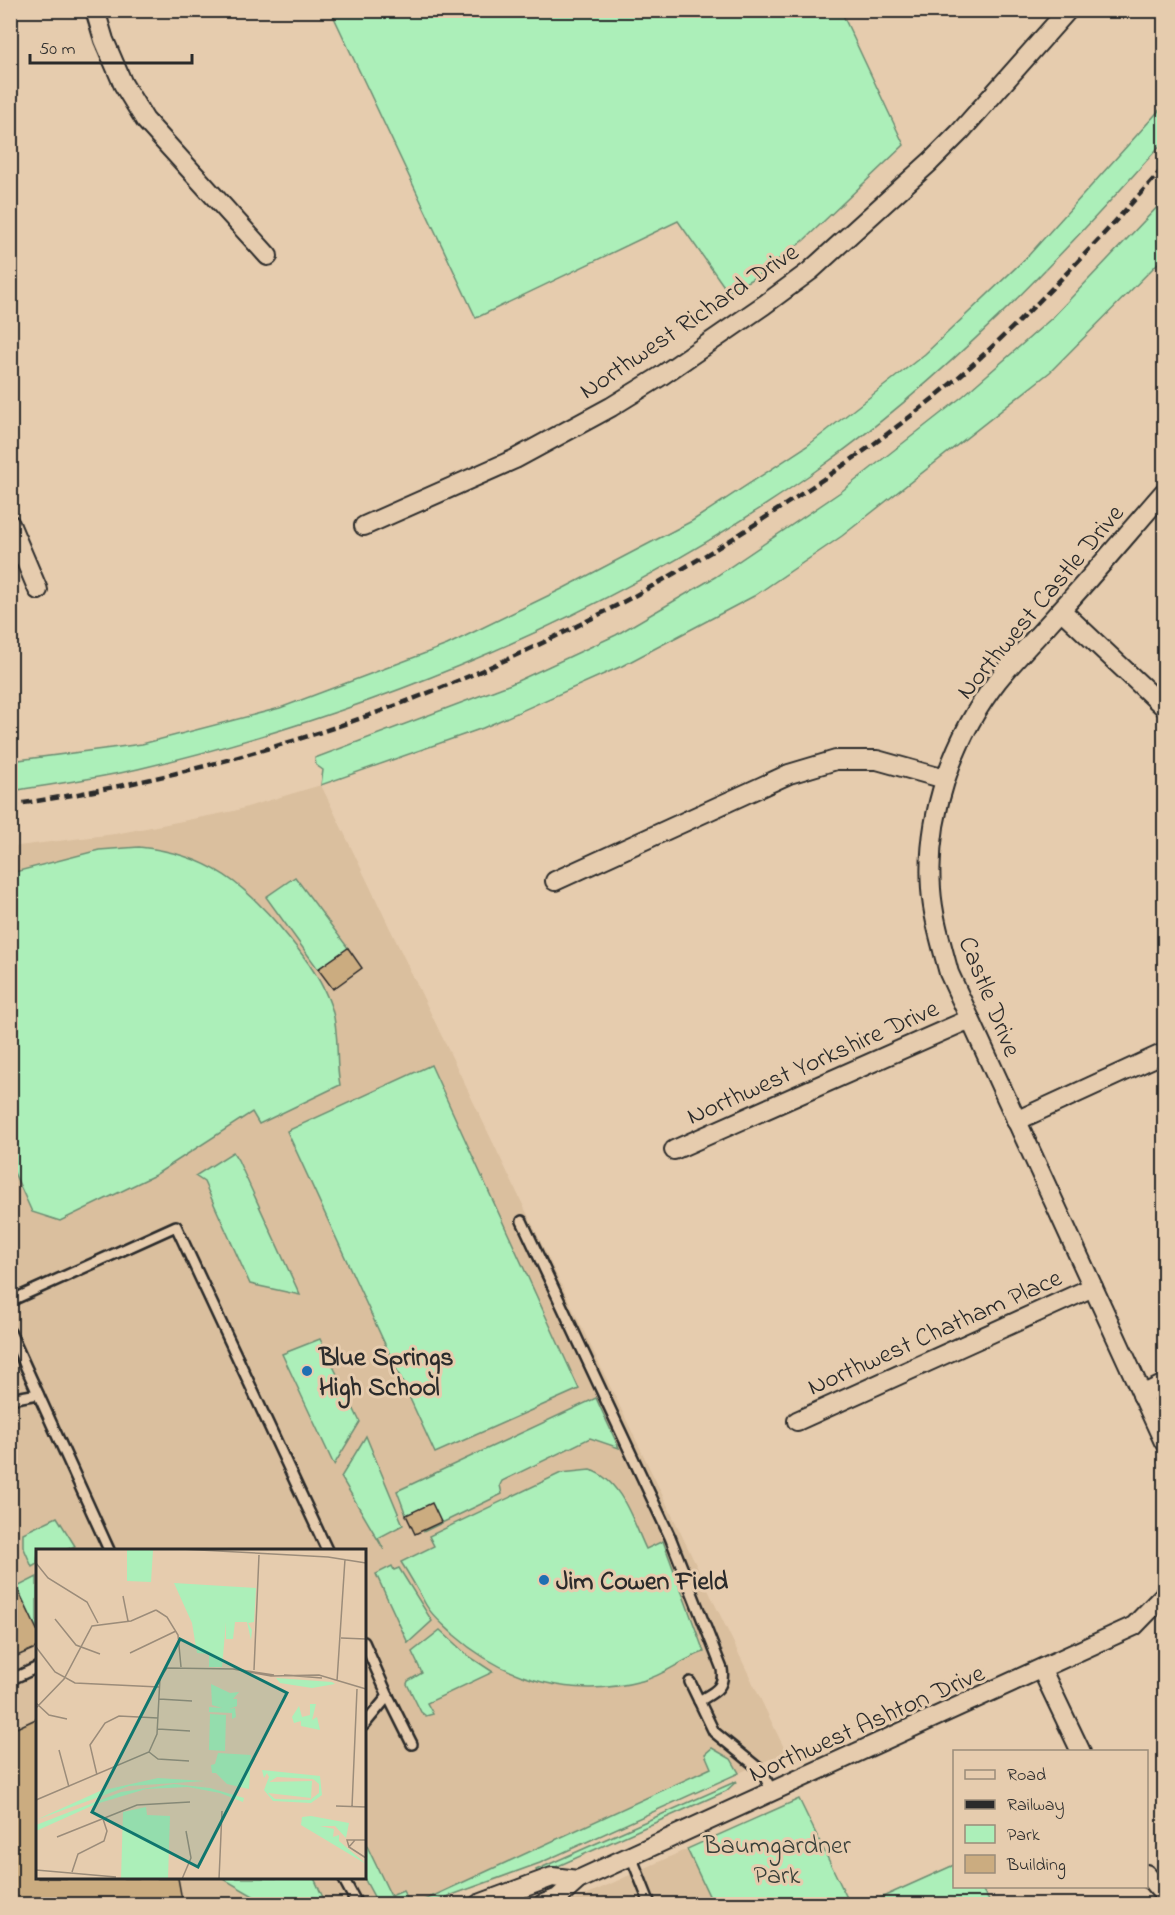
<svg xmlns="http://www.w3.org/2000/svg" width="1175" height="1915" font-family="'Indie Flower',sans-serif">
  <rect width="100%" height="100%" fill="#e6ccae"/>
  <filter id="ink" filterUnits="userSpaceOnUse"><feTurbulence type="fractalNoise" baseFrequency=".0167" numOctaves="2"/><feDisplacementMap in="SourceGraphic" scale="12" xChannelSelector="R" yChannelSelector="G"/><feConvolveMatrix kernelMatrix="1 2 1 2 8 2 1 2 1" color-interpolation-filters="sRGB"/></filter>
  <g filter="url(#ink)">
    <g fill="#dabf9e" fill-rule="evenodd">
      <path d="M321,785L786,1752L503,1878L425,1904H11L10,847L115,834L234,811ZM38,1550H364V1878H38Z"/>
      <polygon points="687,1849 713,1904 565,1904 608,1885"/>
    </g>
    <g fill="#acefb9" stroke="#6c8d72" stroke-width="1.5">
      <polygon points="331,11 841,11 904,145 803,241 754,278 728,292 678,221 476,318"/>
      <path d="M1164,105V141C1058,261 945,379 814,472C611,615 378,712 138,769C96,779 53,784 11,791V761L142,744L280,708L447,645L562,589L692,521L807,446L925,354L1028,256Z"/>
      <polygon points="1164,200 1164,257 1050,372 842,536 754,596 622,666 483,728 321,785 323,770 316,765 315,758 511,684 616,635 715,577 842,491 963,396 1052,318"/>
      <path d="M139,847C209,854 247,885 290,939C307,960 323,982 332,1009C340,1035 335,1059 340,1085L259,1124L252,1112L155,1175L60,1221L32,1212L11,1166V873L99,850Z"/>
      <polygon points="295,877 348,948 318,969 266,897"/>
      <polygon points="431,1065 579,1389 435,1453 287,1131"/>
      <polygon points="233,1152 238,1160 300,1295 250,1284 204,1182 195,1176"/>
      <polygon points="320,1339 360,1422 334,1465 282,1354"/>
      <polygon points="596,1398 619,1448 590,1438 502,1481 500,1485 502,1494 423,1532 440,1522 406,1515 397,1491"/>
      <polygon points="366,1436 403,1525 378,1538 384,1550 341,1477"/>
      <path d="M590,1470C622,1480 633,1522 646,1549L663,1541L704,1652C682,1659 665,1675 642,1681C574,1699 506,1681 454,1635C445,1626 432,1616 426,1605C419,1592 410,1576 401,1562L434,1546L429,1536L561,1473Z"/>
      <polygon points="57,1517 75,1546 66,1550 38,1550 37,1564 32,1567 23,1546 23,1533"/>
      <polygon points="392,1566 394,1570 399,1568 432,1621 408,1643 376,1574"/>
      <polygon points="37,1577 37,1632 17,1587"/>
      <polygon points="440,1630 467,1655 493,1672 427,1703 433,1714 426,1716 421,1712 407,1684 408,1681 422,1673 412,1652"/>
      <polygon points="712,1748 731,1759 739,1773 540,1863 427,1904 416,1904 711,1768 705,1754"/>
      <polygon points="737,1781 726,1791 538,1875 536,1870"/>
      <polygon points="799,1799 850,1904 713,1904 687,1849"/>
      <polygon points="365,1842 391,1896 403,1891 410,1904 378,1904 364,1878"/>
      <polygon points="954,1865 954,1886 981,1887 991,1904 867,1904"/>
      <polygon points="222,1878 314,1878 326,1904 267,1904"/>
    </g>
    <g fill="#cbac80" stroke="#2b2b2b" stroke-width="1.5">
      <polygon points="348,948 362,968 333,989 318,969"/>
      <polygon points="432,1503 441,1522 415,1534 406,1515"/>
      <polygon points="10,1573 38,1632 38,1647 10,1659"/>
      <polygon points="38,1718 38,1878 178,1878 183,1905 10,1905 10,1731"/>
    </g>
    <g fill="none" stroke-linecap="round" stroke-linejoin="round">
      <defs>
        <g id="service">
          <path d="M522,1221L670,1537L722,1669C725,1689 714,1692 699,1701"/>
          <polyline points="10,1301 176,1226 327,1550"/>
          <polyline points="10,1332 109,1550"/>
          <polyline points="10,1399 38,1394"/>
          <polyline points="364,1642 388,1696 364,1725"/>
          <polyline points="10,1680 38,1667"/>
          <polyline points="690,1682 714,1732 762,1771 772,1792"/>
          <polyline points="388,1696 412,1744"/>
          <polyline points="631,1856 650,1904"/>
          <polyline points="343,1878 357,1904"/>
        </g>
        <g id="minor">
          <polyline points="95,10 104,40 123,84 145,120 268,256"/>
          <path d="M1164,492C1129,532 1095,573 1059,612C1039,635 1017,657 998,680C953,738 926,815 931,889C933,918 942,946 949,973L1164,1442"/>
          <polyline points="10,524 38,590"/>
          <polyline points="364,526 515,459 611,407 661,376 764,305 810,271 930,162 960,132 1068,10"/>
          <polyline points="1061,610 1164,707"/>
          <polyline points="555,881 789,774 836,760 877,760 945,779"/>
          <polyline points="1016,1121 1164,1053"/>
          <polyline points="674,1150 970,1019"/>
          <polyline points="1142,1395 1164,1384"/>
          <polyline points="797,1421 1093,1287"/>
          <polyline points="1042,1670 1081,1752"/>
          <polyline points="1146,1874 1164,1895"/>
          <polyline points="479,1904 552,1877 578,1880"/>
          <polyline points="543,1904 558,1898 578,1880 1134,1626 1164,1595"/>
        </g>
      </defs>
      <use href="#service" stroke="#2b2b2b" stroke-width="14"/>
      <use href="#minor" stroke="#2b2b2b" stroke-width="22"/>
      <use href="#service" stroke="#e6ccae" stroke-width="9"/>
      <use href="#minor" stroke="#e6ccae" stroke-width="18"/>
      <path stroke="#2b2b2b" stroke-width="4.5" stroke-dasharray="9 4.5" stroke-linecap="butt" d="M10,805C289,765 553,660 786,504C850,462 914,417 971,366C1040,304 1103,236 1164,167"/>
    </g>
  </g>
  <g fill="#1f6fb2" stroke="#e6ccae" stroke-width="2">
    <circle cx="307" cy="1371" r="6"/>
    <circle cx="544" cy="1580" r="6"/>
  </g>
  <g text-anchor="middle" stroke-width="6" stroke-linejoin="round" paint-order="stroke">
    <g font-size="26" fill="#2b2b2b" stroke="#e6ccae">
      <text transform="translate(688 320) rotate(-34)" y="9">Northwest Richard Drive</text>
      <text transform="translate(1039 601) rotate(-50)" y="9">Northwest Castle Drive</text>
      <text transform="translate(991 996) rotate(68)" y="9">Castle Drive</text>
      <text transform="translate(812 1061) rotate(-24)" y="9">Northwest Yorkshire Drive</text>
      <text transform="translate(934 1331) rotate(-24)" y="9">Northwest Chatham Place</text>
      <text transform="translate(866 1722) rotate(-24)" y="9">Northwest Ashton Drive</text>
    </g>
    <g font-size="26" font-weight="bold" fill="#2b2b2b" stroke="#e6ccae" text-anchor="start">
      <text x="319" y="1365">Blue Springs<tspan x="319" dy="30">High School</tspan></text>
      <text x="556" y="1589">Jim Cowen Field</text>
    </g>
    <g font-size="26" fill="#383f39" stroke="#e6ccae">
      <text x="777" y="1853">Baumgardner<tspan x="777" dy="30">Park</tspan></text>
    </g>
  </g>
  <g transform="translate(36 1549)">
    <rect width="330" height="330" fill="#e6ccae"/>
    <path d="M91,0L117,1L115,33L91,32ZM138,34L220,39L218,73L212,74L216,81L215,91L211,73H199L197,90H190V73L186,118H173V105L161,104L156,74ZM240,129L296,133L299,135L276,139L244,134ZM175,135L194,144L203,143L197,150H201V157L193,160L199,159L200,168L196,170V164L173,163V158L186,159L176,156ZM274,155H280L276,171L281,168L284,181L265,177V172L258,174L256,168L263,157L266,168L274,166ZM174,165L190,166L189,202L173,201ZM182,204L215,206L213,240L191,235L180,224H176L175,216L179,215ZM226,221L284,227L286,246L275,254L237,252L228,241L233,228L231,224L228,229ZM241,228L277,230L283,235V244L274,251L239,250L232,244L275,249L276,232L233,233ZM122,229L169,232L93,237L0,271L64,242ZM138,235L174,239L208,249L207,253L184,244L152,238L110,240L60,255L0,282V276L85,243ZM110,258L111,266L134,267L132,330H85L87,263ZM275,267L313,274L310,289L299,277H284L298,280L297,288L303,286V292L330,315L265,276L266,268Z" fill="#acefb9" fill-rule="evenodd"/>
    <path fill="none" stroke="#9b8c7a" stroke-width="1.5" d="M145,0L292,8L330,14M0,14L12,29L51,53L62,74M87,47L92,72M120,61L131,68L142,86L145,118M19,70L40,96L64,105M305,89L330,90M0,98L19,123L39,134L123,138M94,104L140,82M197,120L235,127L283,126L330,140M218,121L223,6M248,126L286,129M301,132L309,10M123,150L156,152M0,154L13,166L31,170M0,159L28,130L56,77L95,72L120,61M122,180L154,182M23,201L33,238M113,203L122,210L153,212M61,226L54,196L69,174L83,167L122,169M0,251L113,203L121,185L124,129L131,119L199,120L238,126M300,257L330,258M316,258L321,140M21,288L101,256L154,253M319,291L313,298L330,309M313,298L311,291H330M0,321L80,328M36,323L42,305L68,292L71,282L66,267M146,330L155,309L150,282M183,330L186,262"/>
    <path fill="#0f766e" fill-opacity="0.15" stroke="#0f766e" stroke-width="3" d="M144,90L251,144L162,318L56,263Z"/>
    <rect width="330" height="330" fill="none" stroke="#2b2b2b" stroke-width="3"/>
  </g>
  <rect width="1175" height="1915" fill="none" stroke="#e6ccae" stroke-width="36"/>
  <rect x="18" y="18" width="1139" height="1879" fill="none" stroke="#2b2b2b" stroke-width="2" filter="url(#ink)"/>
  <rect x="953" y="1750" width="195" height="138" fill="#e6ccae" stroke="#9b8c7a" stroke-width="1.5"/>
  <rect x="965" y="1770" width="30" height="9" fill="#e6ccae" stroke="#9b8c7a" stroke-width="1.5"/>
  <text x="1007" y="1780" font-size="18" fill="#2b2b2b">Road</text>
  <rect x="965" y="1800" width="30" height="9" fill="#2b2b2b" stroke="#9b8c7a" stroke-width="1.5"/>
  <text x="1007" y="1810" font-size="18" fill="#2b2b2b">Railway</text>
  <rect x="965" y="1825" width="30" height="18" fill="#acefb9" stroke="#9b8c7a" stroke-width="1.5"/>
  <text x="1007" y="1840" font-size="18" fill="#2b2b2b">Park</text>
  <rect x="965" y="1855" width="30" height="18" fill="#cbac80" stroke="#9b8c7a" stroke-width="1.5"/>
  <text x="1007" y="1870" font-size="18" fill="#2b2b2b">Building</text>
  <path d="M30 54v9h162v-9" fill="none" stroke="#2b2b2b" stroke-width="3"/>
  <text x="39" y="54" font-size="18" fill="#2b2b2b" stroke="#e6ccae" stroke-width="4.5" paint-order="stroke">50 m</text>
</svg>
